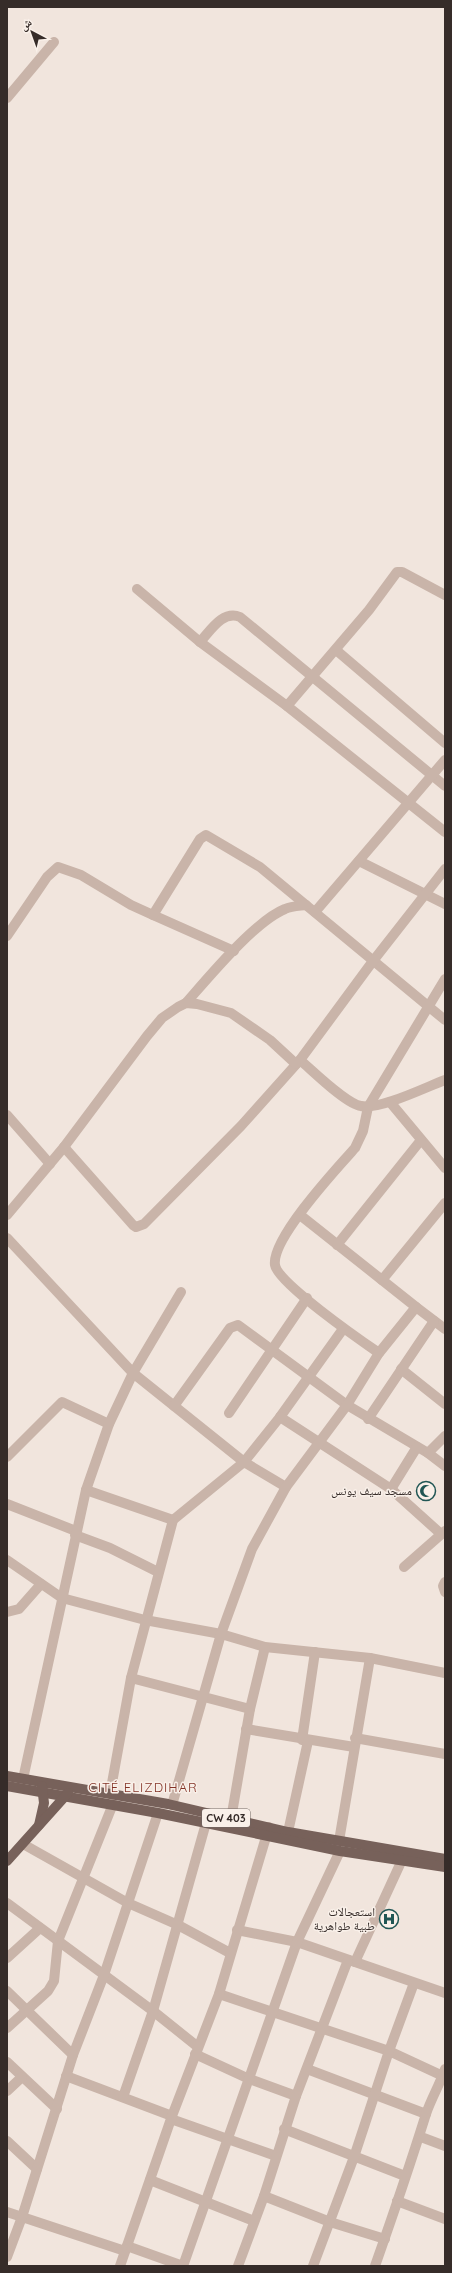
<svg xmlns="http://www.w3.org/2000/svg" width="452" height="2273" font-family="Quicksand,'Noto Naskh Arabic',sans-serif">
  <rect width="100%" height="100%" fill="#f1e5dd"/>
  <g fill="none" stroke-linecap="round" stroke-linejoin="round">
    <g stroke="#c9b4a9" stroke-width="10">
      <polyline points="7,98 54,42"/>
      <polyline points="137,589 200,642 287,706 445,832"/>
      <path d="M200,642C211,630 223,610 240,617L445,786"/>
      <polyline points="336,650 445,743"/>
      <polyline points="287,706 369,610 397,572 402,572 445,595"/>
      <polyline points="359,861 445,904"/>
      <polyline points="315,912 445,760"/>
      <polyline points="153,915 234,951"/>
      <polyline points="7,936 47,877 58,867 81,875 131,905 153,915 200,839 206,835 260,867 445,1020"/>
      <path d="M186,1003C208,978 255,921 285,909C292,906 299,906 306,905"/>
      <path d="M300,1060C313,1071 346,1104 361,1106C380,1110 426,1087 445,1080"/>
      <polyline points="390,1102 445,1168"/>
      <polyline points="7,1115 50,1164"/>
      <polyline points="64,1147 133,1225 136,1227 144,1224 241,1126 300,1060 373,961 445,869"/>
      <polyline points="7,1215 64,1147 147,1036 162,1018 178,1007 186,1003 197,1004 231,1013 270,1040 296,1064"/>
      <polyline points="300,1215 382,1280"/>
      <polyline points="7,1238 133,1373 244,1462 280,1417 343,1329"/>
      <polyline points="337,1245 421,1140"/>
      <polyline points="416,1307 445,1329"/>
      <path d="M379,1353C360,1340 278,1283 275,1265C271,1239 337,1168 355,1148L363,1131L368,1107L445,979"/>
      <polyline points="401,1369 445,1404"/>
      <polyline points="174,1406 230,1328 238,1325 347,1405 428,1453 445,1466"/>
      <polyline points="229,1413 307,1298"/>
      <polyline points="280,1417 391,1489 441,1534"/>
      <polyline points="368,1419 434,1321"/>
      <polyline points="428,1453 445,1436"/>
      <polyline points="7,1457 62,1402 109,1424"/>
      <polyline points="391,1489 417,1447"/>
      <polyline points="86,1490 173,1520"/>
      <polyline points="7,1504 76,1531"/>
      <polyline points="75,1535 110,1548 158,1572"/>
      <polyline points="7,1560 62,1598 145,1620 221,1634 265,1647 370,1658 445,1673"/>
      <polyline points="404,1567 445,1531"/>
      <polyline points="445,1582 443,1586 445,1592"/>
      <polyline points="7,1612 19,1609 41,1584"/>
      <polyline points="131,1678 250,1709"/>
      <polyline points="246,1729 354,1747"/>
      <polyline points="355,1738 445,1754"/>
      <polyline points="302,1740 315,1652"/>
      <polyline points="23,1779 86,1490 109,1424 133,1373 181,1292"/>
      <polyline points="110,1794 131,1678 173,1520 244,1462 286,1487"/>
      <polyline points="172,1805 221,1634 252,1549 286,1487 347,1405 379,1353 416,1307 382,1280 445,1203"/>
      <polyline points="231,1819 250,1709 265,1647"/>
      <polyline points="288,1832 308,1741"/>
      <polyline points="339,1841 370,1658"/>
      <polyline points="23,1844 128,1903 178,1925 230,1953"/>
      <polyline points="7,1903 153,2011 198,2047"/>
      <polyline points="237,1930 297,1942 445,1993"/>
      <polyline points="7,1958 40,1928"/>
      <polyline points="355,1962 402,1860"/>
      <polyline points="7,1991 73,2055"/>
      <polyline points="219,1994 389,2051 445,2077"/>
      <polyline points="7,2028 48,1991 54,1981 58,1941 113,1804"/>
      <polyline points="195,2054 247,2078 296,2096"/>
      <polyline points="7,2062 57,2109"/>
      <polyline points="307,2069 426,2114"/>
      <polyline points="66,2076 172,2116"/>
      <polyline points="7,2091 22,2077"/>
      <polyline points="123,2097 153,2011 206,1823"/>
      <polyline points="171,2119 276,2156"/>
      <polyline points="284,2129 405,2176"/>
      <polyline points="421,2137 445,2146"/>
      <polyline points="7,2141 37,2169"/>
      <polyline points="150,2180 254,2221"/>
      <polyline points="264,2196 330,2222 385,2239"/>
      <polyline points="397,2201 445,2219"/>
      <polyline points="7,2212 125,2251"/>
      <polyline points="127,2246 183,2266"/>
      <polyline points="7,2257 22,2217 73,2055 104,1975 158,1813"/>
      <polyline points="120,2266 172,2116 219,1994 269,1827"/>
      <polyline points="183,2266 297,1942 340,1851"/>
      <polyline points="238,2266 264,2196 296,2096 348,1960"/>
      <polyline points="313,2266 354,2157 389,2051 414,1983"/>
      <path d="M375,2266C393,2215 410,2165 426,2114C431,2099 440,2084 445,2069"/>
    </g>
    <g stroke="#77615a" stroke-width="10">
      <polyline points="7,1776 168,1804 288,1832 445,1859"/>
      <polyline points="7,1786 158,1813 340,1851 445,1867"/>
      <polyline points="39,1825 44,1803 42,1786"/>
      <polyline points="7,1861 68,1793"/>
    </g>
  </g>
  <defs>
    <symbol id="mosque-ring" viewBox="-11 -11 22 22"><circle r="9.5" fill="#f9f0e9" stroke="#205654" stroke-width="1.5"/><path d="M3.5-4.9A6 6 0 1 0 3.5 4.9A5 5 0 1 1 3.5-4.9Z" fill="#205654"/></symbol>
    <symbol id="hospital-ring" viewBox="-11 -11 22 22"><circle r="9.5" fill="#f9f0e9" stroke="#205654" stroke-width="1.5"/><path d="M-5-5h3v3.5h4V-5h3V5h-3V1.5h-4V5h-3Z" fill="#205654"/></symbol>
  </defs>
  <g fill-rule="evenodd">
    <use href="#mosque-ring" x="415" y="1480" width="22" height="22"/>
    <use href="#hospital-ring" x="378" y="1908" width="22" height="22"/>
  </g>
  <g text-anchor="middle" stroke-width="3" stroke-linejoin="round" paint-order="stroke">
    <rect fill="#f9f0e9" stroke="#706763" stroke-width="1" x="202" y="1809" width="48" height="18" rx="3"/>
    <g font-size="11" font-weight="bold" fill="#362c29">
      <text x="226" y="1822">CW 403</text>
    </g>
    <g font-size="12" fill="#362c29" stroke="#f9f0e9" text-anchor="end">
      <text x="412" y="1495">مسجد سيف يونس</text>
      <text x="375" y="1916">استعجالات<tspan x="375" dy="14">طبية طواهرية</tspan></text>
    </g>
    <g font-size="13" letter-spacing="1" fill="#823225" stroke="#f9f0e9">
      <text x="143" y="1792">CITÉ ELIZDIHAR</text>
    </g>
  </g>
  <rect width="452" height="2273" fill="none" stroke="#362c29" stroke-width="16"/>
  <g transform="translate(32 32) rotate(319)" stroke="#f9f0e9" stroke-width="3" paint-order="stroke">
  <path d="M0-3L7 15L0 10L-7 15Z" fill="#362c29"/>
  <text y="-6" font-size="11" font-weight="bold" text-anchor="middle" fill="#362c29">ش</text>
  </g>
</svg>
